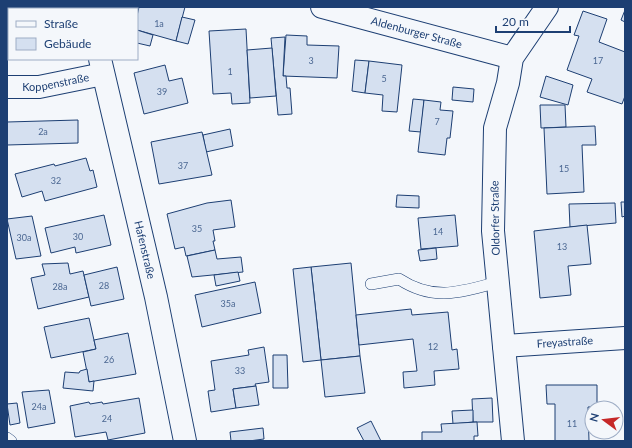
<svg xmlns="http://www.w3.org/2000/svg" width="632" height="448" font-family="Lato,sans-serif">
  <rect width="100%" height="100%" fill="#f4f7fb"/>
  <g fill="#d5e0f0" stroke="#1d3f73">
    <polygon points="21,7 37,7 29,9 21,9"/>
    <polygon points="139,7 185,7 176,41 137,30 137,16"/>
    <polygon points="625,10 625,22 621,20"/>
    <polygon points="583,11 607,19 599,42 625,52 625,96 622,104 587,92 592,79 567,70 579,36 574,35"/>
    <polygon points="182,17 195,20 188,44 176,41"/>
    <polygon points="9,23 9,58 7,58 7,24"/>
    <polygon points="246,29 250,103 232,104 231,93 213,94 209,31"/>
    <polygon points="137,30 153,35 150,46 137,43"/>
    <polygon points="286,35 307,36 307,45 339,46 337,78 283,76"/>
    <polygon points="285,37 283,76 286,76 287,88 290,88 292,114 278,115 271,38"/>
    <polygon points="272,48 276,96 250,98 247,50"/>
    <polygon points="355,60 369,61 365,93 352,91"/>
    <polygon points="369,61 402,65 397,112 382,111 383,95 365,93"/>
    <polygon points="165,65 169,81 182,78 188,103 144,114 134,73"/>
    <polygon points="546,76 573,85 568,105 540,97"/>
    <polygon points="453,87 474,89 473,102 452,100"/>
    <polygon points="413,99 424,100 421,132 409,131"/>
    <polygon points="424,100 441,102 440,110 453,111 450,138 447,138 445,155 418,152"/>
    <polygon points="540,105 565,105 566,127 541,128"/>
    <polygon points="78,120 78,143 7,145 7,122"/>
    <polygon points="595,126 596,145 582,145 584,192 547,194 544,128"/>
    <polygon points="230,129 233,146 206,152 203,135"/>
    <polygon points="202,132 212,175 159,184 151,142"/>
    <polygon points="86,158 90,171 93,170 97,187 45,201 42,191 22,197 15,174 54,164 55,166"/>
    <polygon points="397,195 419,196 419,208 396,207"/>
    <polygon points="231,200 235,227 213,230 215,241 213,241 215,250 186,256 184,247 175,249 167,214 207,203"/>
    <polygon points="621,202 625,202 625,216 622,217"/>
    <polygon points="615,203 616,223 570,227 569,204"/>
    <polygon points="104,215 111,245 76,253 75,247 51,253 45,228"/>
    <polygon points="455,215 458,246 421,249 418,218"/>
    <polygon points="32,216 41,256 16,259 7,219"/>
    <polygon points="587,225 591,264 568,266 571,295 540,298 534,231"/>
    <polygon points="436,248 437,259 420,261 418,250"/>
    <polygon points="215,250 217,259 241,257 243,272 192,277 187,256"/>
    <polygon points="68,263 70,274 83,271 89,297 38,309 31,278 45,275 42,264"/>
    <polygon points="351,263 360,356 321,360 311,267"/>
    <polygon points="117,267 124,299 91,306 84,275"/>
    <polygon points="311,267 321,360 303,362 293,269"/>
    <polygon points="238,272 240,281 216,286 214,275"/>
    <polygon points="255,282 261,313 202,327 195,295"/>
    <polygon points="411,309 412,315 448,312 452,350 457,349 459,369 434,371 435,385 404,388 403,372 417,371 413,339 359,345 356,315"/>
    <polygon points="89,318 96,349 51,358 44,327"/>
    <polygon points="128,333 136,374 89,382 83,352 96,349 94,340"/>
    <polygon points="264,347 269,382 255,384 256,386 233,389 236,408 211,412 208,391 215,390 211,361 249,355 248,350"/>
    <polygon points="273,355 287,355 288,388 273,388"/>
    <polygon points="360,356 365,393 325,397 321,360"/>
    <polygon points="87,369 89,382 94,381 93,391 63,388 65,372 79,373 80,371"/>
    <polygon points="546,385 597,385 597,407 588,407 589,441 555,441 555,404 547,404"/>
    <polygon points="256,386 259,405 236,408 233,389"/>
    <polygon points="49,390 55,423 28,428 22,392"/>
    <polygon points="139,398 145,433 108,440 106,432 75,437 70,406 89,402 90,404 102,402 103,404"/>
    <polygon points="492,398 493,422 473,422 472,399"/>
    <polygon points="17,403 20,423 10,425 7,404"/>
    <polygon points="473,410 473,422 453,424 452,411"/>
    <polygon points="371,421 381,441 364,441 357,428"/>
    <polygon points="477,422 478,436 474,436 474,441 422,441 422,432 442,432 441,424"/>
    <polygon points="263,428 264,439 249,441 231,441 230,432"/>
  </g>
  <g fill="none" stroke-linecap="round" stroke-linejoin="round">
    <defs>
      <g id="lane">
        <path d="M371,284L399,279C434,302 461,292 498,282"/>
        <polyline points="7,438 11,441"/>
      </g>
      <g id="street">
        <path id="s1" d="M322,7L512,58"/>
        <path id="s2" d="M7,87H39L103,74"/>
        <path id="s3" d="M504,346L625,338"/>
        <polyline points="513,441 493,231 495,128 508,83 512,58 547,7"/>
      </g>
      <g id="secondary">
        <polyline points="86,7 87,9"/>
        <path id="s4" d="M100,59L156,297L185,441"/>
      </g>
    </defs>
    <use href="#lane" stroke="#1d3f73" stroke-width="12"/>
    <use href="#street" stroke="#1d3f73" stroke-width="24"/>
    <use href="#secondary" stroke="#1d3f73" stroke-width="24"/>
    <use href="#lane" stroke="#f4f7fb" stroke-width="11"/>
    <use href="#street" stroke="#f4f7fb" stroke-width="22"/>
    <use href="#secondary" stroke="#f4f7fb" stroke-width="22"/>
  </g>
  <g text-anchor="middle" stroke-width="3" stroke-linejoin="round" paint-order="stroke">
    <g font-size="9" fill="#4b6792">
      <text x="159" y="27">1a</text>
      <text x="311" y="64">3</text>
      <text x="598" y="64">17</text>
      <text x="230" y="75">1</text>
      <text x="384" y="82">5</text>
      <text x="162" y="95">39</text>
      <text x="437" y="125">7</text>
      <text x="43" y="135">2a</text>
      <text x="183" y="169">37</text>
      <text x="564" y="172">15</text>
      <text x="56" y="184">32</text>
      <text x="197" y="232">35</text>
      <text x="438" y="235">14</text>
      <text x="78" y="240">30</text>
      <text x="24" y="241">30a</text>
      <text x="562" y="250">13</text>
      <text x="104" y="289">28</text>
      <text x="60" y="290">28a</text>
      <text x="228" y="307">35a</text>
      <text x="433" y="350">12</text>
      <text x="109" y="363">26</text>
      <text x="240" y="374">33</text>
      <text x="39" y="410">24a</text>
      <text x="107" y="422">24</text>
      <text x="572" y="427">11</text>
    </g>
    <g font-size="11" fill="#1d3f73" stroke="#f4f7fb">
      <text dy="4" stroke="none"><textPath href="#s1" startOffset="98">Aldenburger Straße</textPath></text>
      <text dy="4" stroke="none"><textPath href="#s2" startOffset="49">Koppenstraße</textPath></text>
      <text transform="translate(495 218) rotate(-91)" y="4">Oldorfer Straße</text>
      <text dy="4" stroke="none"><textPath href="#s4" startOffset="196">Hafenstraße</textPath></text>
      <text dy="4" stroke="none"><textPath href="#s3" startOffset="61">Freyastraße</textPath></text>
    </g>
  </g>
  <rect width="632" height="448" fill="none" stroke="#1d3f73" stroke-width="16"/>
  <rect x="8" y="8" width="130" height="52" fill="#f4f7fb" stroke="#9eadc5"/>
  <rect x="16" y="21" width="20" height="6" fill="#f4f7fb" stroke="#9eadc5"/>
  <text x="44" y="28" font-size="12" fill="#1d3f73">Straße</text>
  <rect x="16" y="38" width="20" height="12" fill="#d5e0f0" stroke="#9eadc5"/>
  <text x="44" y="48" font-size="12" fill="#1d3f73">Gebäude</text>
  <g transform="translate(604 420) rotate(285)"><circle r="19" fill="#f4f7fb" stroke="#9eadc5"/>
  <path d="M0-3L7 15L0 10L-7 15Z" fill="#c62828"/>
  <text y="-6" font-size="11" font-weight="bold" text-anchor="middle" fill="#1d3f73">N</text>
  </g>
  <path d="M496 26v6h74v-6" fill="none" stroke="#1d3f73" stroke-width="2"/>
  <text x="502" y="26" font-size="12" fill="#1d3f73" stroke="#f4f7fb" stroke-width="3" paint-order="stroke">20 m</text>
</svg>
